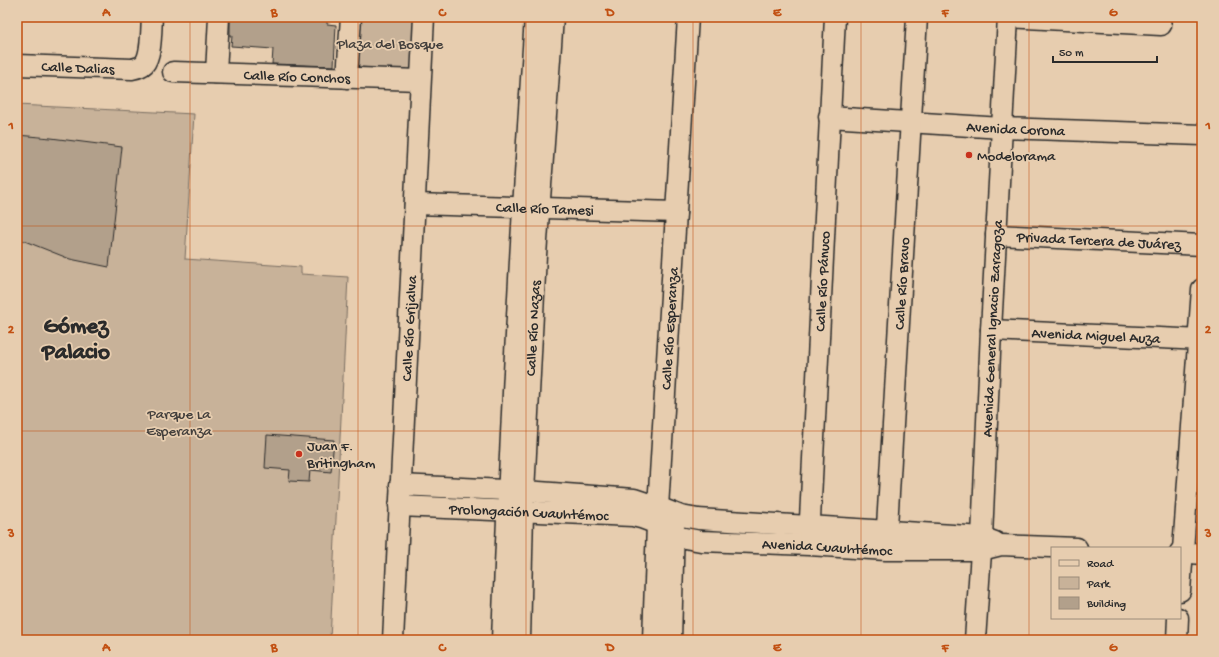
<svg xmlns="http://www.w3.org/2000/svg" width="1219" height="657" font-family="'Gochi Hand',sans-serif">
  <rect width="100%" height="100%" fill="#e7cdaf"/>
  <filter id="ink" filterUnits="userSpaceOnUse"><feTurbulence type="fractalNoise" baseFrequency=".025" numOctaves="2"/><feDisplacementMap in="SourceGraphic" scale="8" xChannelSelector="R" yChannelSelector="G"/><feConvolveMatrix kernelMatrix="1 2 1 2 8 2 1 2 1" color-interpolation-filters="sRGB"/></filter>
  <g filter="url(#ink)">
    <g fill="#c8b299" stroke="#7a6e62">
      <polygon points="355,17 418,17 414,72 352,66"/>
      <polygon points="17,105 194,114 185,259 301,267 301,274 348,277 330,640 17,640"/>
    </g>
    <g fill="#b2a08b" stroke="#2b2b2b">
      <polygon points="230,17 327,17 327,24 336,25 334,66 272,64 273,49 231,46 232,36 230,36"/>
      <polygon points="17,135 51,138 122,147 109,267 70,259 17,238"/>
      <polygon points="267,435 334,440 331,472 310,470 309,482 289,481 290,470 265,468"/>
    </g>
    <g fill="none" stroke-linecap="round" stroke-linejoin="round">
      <defs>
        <g id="minor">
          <polyline points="1008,17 1161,25"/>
          <path id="s1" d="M17,65L132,69C137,68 141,67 144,64C152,55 151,29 152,17"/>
          <path id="s2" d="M173,72L420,80"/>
          <polyline points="216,73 219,17"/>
          <polyline points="347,78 351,17"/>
          <path id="s3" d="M829,117L1002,128L1202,135"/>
          <path id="s4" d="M415,204L676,212"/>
          <path id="s5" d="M996,235L1202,245"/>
          <path id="s6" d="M991,330L1202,340"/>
          <polyline points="400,485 525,491 634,499 658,507 681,516 698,519 953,535 982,537 995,542"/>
          <path id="s7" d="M399,506L633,516L641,518L657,524L674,536L701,541L809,545L886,550H981L1001,545L1077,548"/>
          <path id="s8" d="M809,539L835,17"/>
          <path id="s9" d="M886,544L917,17"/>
          <polyline points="1180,552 1202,554"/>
          <polyline points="1180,591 1202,289"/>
          <path id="s10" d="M393,640L424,17"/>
          <path d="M502,640C510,432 521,225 535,17"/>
          <path id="s11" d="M520,640L523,512L536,255L553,17"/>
          <path id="s12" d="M653,640L657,524L688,17"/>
          <polyline points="671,640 674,524"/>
          <path id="s13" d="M975,640L982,537L991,330L1008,17"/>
          <polyline points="1177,640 1178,618"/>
        </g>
      </defs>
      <use href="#minor" stroke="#2b2b2b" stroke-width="23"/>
      <use href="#minor" stroke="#e7cdaf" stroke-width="20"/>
    </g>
  </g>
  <path fill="none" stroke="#c25012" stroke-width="1" stroke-opacity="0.55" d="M190,17V640M358,17V640M526,17V640M693,17V640M861,17V640M1029,17V640M17,226H1202M17,431H1202"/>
  <g fill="#c8321e" stroke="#e7cdaf" stroke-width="1.5">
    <circle cx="969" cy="155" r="4"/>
    <circle cx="299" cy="454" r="4"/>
  </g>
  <g text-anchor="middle" stroke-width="3.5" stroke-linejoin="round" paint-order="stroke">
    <g font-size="15" fill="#433f3c" stroke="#e7cdaf">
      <text x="390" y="48">Plaza del Bosque</text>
      <text x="179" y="418">Parque La<tspan x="179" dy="17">Esperanza</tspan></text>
    </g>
    <g font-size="15" fill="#2b2b2b" stroke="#e7cdaf">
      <text dy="5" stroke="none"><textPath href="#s1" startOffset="61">Calle Dalias</textPath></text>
      <text dy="5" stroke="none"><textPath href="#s2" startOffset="124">Calle Río Conchos</textPath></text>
      <text dy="5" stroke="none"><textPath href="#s3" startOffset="187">Avenida Corona</textPath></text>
      <text dy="5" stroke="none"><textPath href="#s4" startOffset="130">Calle Río Tamesi</textPath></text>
      <text dy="5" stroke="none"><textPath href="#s5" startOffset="103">Privada Tercera de Juárez</textPath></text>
      <text dy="5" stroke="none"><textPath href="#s8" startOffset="258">Calle Río Pánuco</textPath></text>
      <text dy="5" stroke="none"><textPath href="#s9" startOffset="261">Calle Río Bravo</textPath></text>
      <text dy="5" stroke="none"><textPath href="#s10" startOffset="312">Calle Río Grijalva</textPath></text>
      <text dy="5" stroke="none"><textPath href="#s11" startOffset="312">Calle Río Nazas</textPath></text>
      <text dy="5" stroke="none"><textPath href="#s12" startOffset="312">Calle Río Esperanza</textPath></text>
      <text dy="5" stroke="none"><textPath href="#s13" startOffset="312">Avenida General Ignacio Zaragoza</textPath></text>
      <text dy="5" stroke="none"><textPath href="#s6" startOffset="105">Avenida Miguel Auza</textPath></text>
      <text dy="5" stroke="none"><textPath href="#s7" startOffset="130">Prolongación Cuauhtémoc</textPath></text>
      <text dy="5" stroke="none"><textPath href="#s7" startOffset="434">Avenida Cuauhtémoc</textPath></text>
    </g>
    <g font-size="15" fill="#2b2b2b" stroke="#e7cdaf" text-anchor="start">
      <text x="977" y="160">Modelorama</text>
      <text x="307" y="450">Juan F.<tspan x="307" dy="17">Britingham</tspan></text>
    </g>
    <g font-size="23" font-weight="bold" fill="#2b2b2b" stroke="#e7cdaf">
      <text x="76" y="332">Gómez<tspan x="76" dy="26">Palacio</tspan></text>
    </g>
  </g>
  <rect width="1219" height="657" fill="none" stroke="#e7cdaf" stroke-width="44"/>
  <rect x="1051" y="547" width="130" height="72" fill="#e7cdaf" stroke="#9c8c7a"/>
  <rect x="1059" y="560" width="20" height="6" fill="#e7cdaf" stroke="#9c8c7a"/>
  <text x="1087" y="567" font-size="12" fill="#2b2b2b">Road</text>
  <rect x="1059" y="577" width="20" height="12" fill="#c8b299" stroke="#9c8c7a"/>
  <text x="1087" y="587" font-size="12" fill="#2b2b2b">Park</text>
  <rect x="1059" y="597" width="20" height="12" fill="#b2a08b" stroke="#9c8c7a"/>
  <text x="1087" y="607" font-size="12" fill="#2b2b2b">Building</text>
  <path d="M1053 56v6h104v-6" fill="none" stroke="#2b2b2b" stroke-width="2"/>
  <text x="1059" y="56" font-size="12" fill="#2b2b2b" stroke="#e7cdaf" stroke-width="3" paint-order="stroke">50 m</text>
  <rect x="22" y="22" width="1175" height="613" fill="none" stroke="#c25012" stroke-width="1.5"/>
  <g font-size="13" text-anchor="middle" font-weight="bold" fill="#c25012">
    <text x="106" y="16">A</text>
    <text x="274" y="16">B</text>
    <text x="442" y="16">C</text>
    <text x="610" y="16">D</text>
    <text x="777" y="16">E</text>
    <text x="945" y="16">F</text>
    <text x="1113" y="16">G</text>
    <text x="11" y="129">1</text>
    <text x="1208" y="129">1</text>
    <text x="11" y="333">2</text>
    <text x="1208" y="333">2</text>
    <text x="11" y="537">3</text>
    <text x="1208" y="537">3</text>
    <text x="106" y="651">A</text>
    <text x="274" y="651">B</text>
    <text x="442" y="651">C</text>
    <text x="610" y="651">D</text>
    <text x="777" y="651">E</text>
    <text x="945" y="651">F</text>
    <text x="1113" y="651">G</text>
  </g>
</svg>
